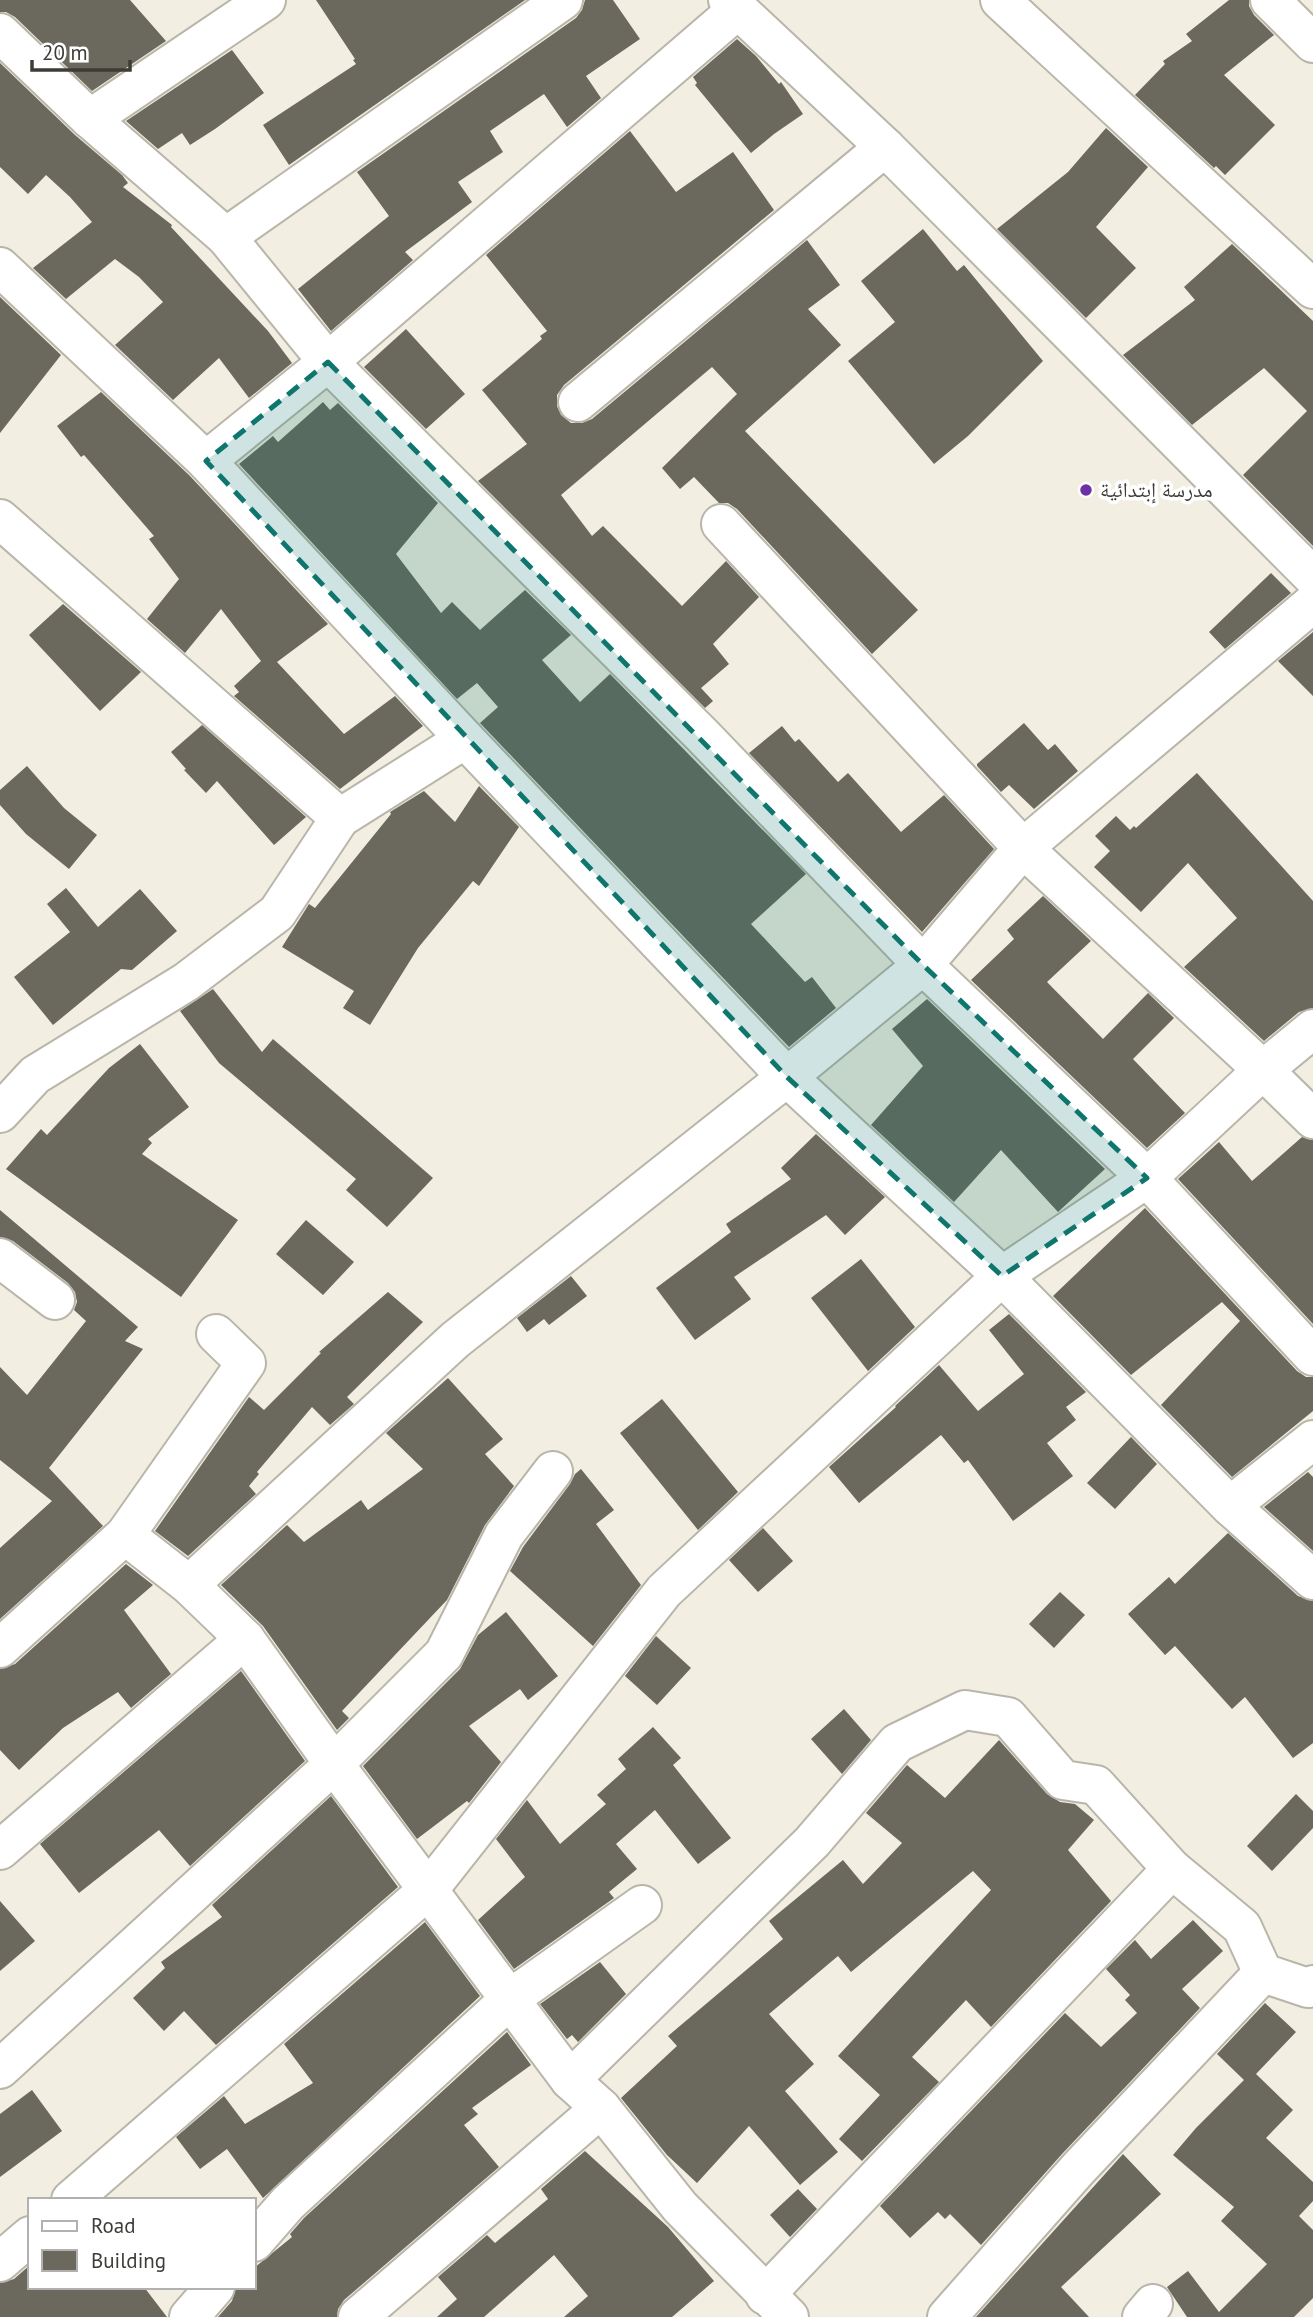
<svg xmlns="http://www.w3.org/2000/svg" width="1313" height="2317" font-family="'PT Sans','Noto Naskh Arabic',sans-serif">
  <rect width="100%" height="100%" fill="#f2eee1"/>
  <g fill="#6b685d">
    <polygon points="0,0 130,0 166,41 92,91 15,17 6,12 0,12"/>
    <polygon points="316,0 525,0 289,165 263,125 356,64 353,60 355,59"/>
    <polygon points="585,0 613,0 640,39 586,76 601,98 567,127 544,94 490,131 503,152 458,182 472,202 405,252 413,260 331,331 298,289 389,216 357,172 576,18 582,10"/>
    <polygon points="1229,0 1249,0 1249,6 1254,15 1274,35 1224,75 1275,125 1225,175 1216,166 1214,168 1135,95 1165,64 1163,61 1192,41 1186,34"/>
    <polygon points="737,39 756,56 779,84 781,82 803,114 774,134 751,153 695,85 697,83 693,77"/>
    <polygon points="232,50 264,93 215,129 190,145 182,133 158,149 126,121"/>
    <polygon points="0,63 75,135 122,175 128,183 123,187 172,225 171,227 268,331 292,363 249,398 219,358 173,400 115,345 163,302 139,277 115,259 66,299 33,268 92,222 70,197 46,175 28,194 0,167"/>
    <polygon points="1106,128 1148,167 1096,227 1136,268 1086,318 997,229 1068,172"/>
    <polygon points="630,131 676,192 733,152 774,210 564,385 557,395 557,406 561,415 571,423 582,423 592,419 807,240 840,285 808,309 841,345 745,431 918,610 872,654 737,509 728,503 719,503 694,477 680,489 662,468 737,394 712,367 561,495 592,536 603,526 682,606 726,561 759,597 713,644 729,664 701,688 713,701 705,708 478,481 527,444 482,390 542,339 540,336 547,331 486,255"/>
    <polygon points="923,229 957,271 964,265 1043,361 968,436 934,464 848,361 895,322 861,281"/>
    <polygon points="1232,244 1313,321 1313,546 1243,475 1307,411 1264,368 1192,425 1123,355 1195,300 1184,287"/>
    <polygon points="0,297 61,355 0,433"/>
    <polygon points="406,329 465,394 426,429 364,367"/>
    <polygon points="101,392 190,476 328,624 277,662 344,734 395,696 423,726 340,789 234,696 239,692 234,686 261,661 221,609 185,653 147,619 179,579 149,539 154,536 84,455 81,457 57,426"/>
    <polygon points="323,402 330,410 338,403 438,503 396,554 441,613 452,602 480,630 525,590 571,635 542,660 580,702 610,674 806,874 751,924 805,982 812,977 836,1008 789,1047 480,723 498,707 477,683 457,699 239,464 273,436 278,442"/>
    <polygon points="1271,573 1291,593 1225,649 1209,632"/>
    <polygon points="63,604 141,672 100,711 29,635"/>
    <polygon points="1313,632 1313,696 1278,661"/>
    <polygon points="1024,723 1048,750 1055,744 1078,771 1034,809 1009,785 1001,792 977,766 977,764"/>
    <polygon points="202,725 306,817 274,845 217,781 206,793 184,770 186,769 171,752"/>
    <polygon points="782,726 795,742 799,739 838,782 848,773 901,832 944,795 994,849 922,932 749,753"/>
    <polygon points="27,766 64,808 97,835 69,869 26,834 0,805 0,790"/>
    <polygon points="1197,773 1313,901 1313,1008 1299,1012 1264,1041 1184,967 1237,918 1188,863 1141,912 1094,867 1110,851 1095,836 1116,816 1130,830 1134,826 1136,828"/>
    <polygon points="479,786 519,827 479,886 473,881 418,948 370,1025 343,1008 354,991 282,947 309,904 315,908 391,814 390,812 424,791 455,822"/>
    <polygon points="66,888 98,927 140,889 177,931 132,970 121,969 53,1025 14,977 70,932 47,904"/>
    <polygon points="1043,896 1091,941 1047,982 1103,1039 1148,993 1174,1018 1133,1059 1185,1113 1147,1148 971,980 1014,939 1007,930"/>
    <polygon points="213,989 262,1052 273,1039 433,1178 387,1227 346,1190 356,1179 219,1063 180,1011"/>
    <polygon points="927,999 1105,1169 1058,1212 1001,1150 954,1202 871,1125 923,1066 892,1029"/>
    <polygon points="140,1044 189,1107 148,1139 152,1143 142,1154 238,1220 181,1297 6,1169 41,1129 47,1135 109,1068"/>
    <polygon points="816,1134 885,1197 845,1235 826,1215 734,1277 751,1299 695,1340 656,1288 731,1232 726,1224 791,1179 781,1168"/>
    <polygon points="1302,1137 1313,1140 1313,1324 1178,1179 1219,1142 1252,1181"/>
    <polygon points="1145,1208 1297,1371 1306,1377 1313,1377 1313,1411 1232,1477 1161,1405 1240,1321 1222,1302 1131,1375 1053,1296"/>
    <polygon points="0,1210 138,1327 125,1341 143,1349 49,1468 103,1526 0,1619 0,1548 52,1501 0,1460 0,1367 27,1395 86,1321 74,1310 77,1302 75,1292 68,1283 13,1241 0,1237"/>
    <polygon points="306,1220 354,1262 323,1295 276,1254"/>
    <polygon points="861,1259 915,1327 868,1371 811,1298"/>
    <polygon points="571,1276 587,1296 549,1325 544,1319 527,1332 517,1318"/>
    <polygon points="388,1292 423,1322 347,1397 354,1404 330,1425 312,1407 257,1472 259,1474 249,1486 256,1494 188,1556 155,1531 249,1397 264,1410 321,1353 319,1352"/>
    <polygon points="1009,1314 1086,1392 1066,1407 1076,1420 1047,1443 1073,1476 1013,1521 968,1460 964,1463 941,1435 859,1503 829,1467 896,1407 895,1406 939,1365 978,1411 1024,1374 989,1330"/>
    <polygon points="448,1378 503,1439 485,1454 514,1486 485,1525 447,1600 342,1711 349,1718 337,1730 263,1626 221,1585 287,1525 304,1542 361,1500 368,1510 423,1469 386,1433"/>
    <polygon points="662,1399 738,1492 698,1530 620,1433"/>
    <polygon points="1131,1437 1157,1464 1115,1509 1087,1483"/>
    <polygon points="581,1469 614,1510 596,1524 641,1585 593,1646 510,1571 523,1547 570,1484 575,1474"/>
    <polygon points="1308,1472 1313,1477 1313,1551 1264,1507"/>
    <polygon points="763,1528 793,1561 758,1592 729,1560"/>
    <polygon points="1228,1533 1298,1596 1313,1601 1313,1743 1293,1758 1245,1697 1232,1709 1175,1646 1165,1655 1128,1614 1169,1577 1175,1584"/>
    <polygon points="126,1564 153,1585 124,1610 171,1674 131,1708 118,1692 63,1728 19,1770 0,1750 0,1669 15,1664"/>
    <polygon points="1060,1592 1085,1615 1054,1648 1029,1624"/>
    <polygon points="506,1612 558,1676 528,1700 520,1689 469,1726 501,1762 469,1803 467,1801 417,1839 363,1766 460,1669 478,1635"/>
    <polygon points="656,1636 691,1668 657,1705 625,1676"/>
    <polygon points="241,1671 305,1761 190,1866 159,1830 79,1893 40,1844"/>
    <polygon points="844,1709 871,1740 842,1774 811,1739"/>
    <polygon points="653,1727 681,1758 673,1765 731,1838 698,1864 655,1810 616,1844 637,1869 609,1892 614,1898 514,1969 478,1920 525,1877 496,1839 527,1800 560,1844 606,1804 597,1795 626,1769 618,1759"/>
    <polygon points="999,1740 1047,1794 1060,1802 1075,1804 1094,1820 1068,1850 1111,1901 991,2027 966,2000 912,2057 939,2082 862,2161 839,2139 880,2095 838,2056 991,1890 973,1871 851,1972 838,1956 769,2014 814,2064 785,2091 838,2152 800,2185 749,2126 697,2183 667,2155 621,2098 677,2046 668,2036 783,1939 769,1921 843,1860 863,1884 902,1843 866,1813 907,1765 945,1798"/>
    <polygon points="1296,1794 1313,1811 1313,1828 1272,1871 1247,1846"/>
    <polygon points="331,1796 398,1887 216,2045 184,2011 164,2031 133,1998 165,1968 161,1962 222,1917 212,1905"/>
    <polygon points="0,1901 35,1941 0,1971"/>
    <polygon points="1193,1920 1223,1951 1182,1989 1200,2008 1062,2154 981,2245 950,2214 945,2219 938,2212 910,2238 880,2206 1065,2013 1101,2047 1137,2013 1125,2000 1130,1995 1106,1969 1135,1940 1151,1959"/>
    <polygon points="425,1922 480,1996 263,2198 227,2149 200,2169 176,2137 224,2096 245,2124 313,2083 284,2044"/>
    <polygon points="600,1962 626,1994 578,2042 572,2035 567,2039 540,2004"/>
    <polygon points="1265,2003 1296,2032 1256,2074 1293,2110 1266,2138 1313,2182 1313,2201 1299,2216 1313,2230 1313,2298 1294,2317 1187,2317 1167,2287 1188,2271 1219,2312 1267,2264 1221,2221 1234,2207 1173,2155 1196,2128 1244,2080 1217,2054"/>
    <polygon points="507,2032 531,2065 472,2108 478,2114 464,2125 499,2167 344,2300 338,2309 337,2317 218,2317 232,2301 236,2287 254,2287 254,2268 292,2237 290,2234 304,2218"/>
    <polygon points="32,2090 62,2131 0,2177 0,2114"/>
    <polygon points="585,2151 668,2227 714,2281 672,2317 564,2317 588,2296 554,2255 484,2317 437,2317 457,2299 438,2277 487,2235 495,2243 548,2199 541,2189"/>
    <polygon points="1123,2154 1161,2194 1061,2287 1089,2317 976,2317"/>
    <polygon points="798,2189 817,2209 790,2237 770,2215"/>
    <polygon points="30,2265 30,2287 144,2287 167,2317 0,2317 0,2283 14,2279"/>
  </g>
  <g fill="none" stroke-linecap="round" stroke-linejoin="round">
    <defs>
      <g id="minor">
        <polyline points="728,0 885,147 1313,577"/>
        <polyline points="1000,0 1313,289"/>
        <polyline points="1270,0 1313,43"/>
        <polyline points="0,33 90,119 226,237 328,362 703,736 923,965 1147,1178 1313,1356"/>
        <polyline points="90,119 266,0"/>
        <polyline points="226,237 563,0"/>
        <polyline points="0,267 206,461 465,739 787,1077 1002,1276 1230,1506 1313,1580"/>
        <polyline points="578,402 885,147"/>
        <polyline points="206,461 328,362 737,10"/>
        <polyline points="0,519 340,818"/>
        <polyline points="721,524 1023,848 1263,1070 1313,1119"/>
        <polyline points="0,1113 35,1075 186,982 277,913 340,818 465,739"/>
        <polyline points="0,1258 55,1300"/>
        <polyline points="1230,1506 1313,1440"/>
        <polyline points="125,1535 246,1363 216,1334"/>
        <polyline points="189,1585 455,1340 787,1077 923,965 1023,848 1313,603"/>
        <polyline points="0,1648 125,1535 189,1585 245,1639 334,1764 570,2080 601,2108 680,2207 789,2317"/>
        <polyline points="0,1850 245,1639"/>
        <polyline points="0,2069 334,1764 444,1654 504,1535 553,1471"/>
        <polyline points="570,2080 812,1842 897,1743 965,1710 1008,1717 1063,1780 1096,1785 1172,1869 1242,1927 1263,1973 1308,1988 1313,1985"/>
        <polyline points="71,2200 429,1889 664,1591 1002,1276 1147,1178 1263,1070 1313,1029"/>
        <polyline points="254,2242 288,2203 511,1998 642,1905"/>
        <polyline points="0,2262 30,2236"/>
        <polyline points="765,2295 1172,1869"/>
        <polyline points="189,2317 215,2287"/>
        <polyline points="358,2317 601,2108"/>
        <polyline points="947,2317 1078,2169 1263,1973"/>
        <polyline points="1142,2317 1153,2304"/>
      </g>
    </defs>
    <use href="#minor" stroke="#b9b5a9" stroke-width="42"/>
    <use href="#minor" stroke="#fff" stroke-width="38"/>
  </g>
  <path fill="#0f766e" fill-opacity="0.2" stroke="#0f766e" stroke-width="5" stroke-dasharray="14 9" stroke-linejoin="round" d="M328,362L923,965L1147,1178L1002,1276L787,1077L206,461Z"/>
  <circle fill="#6e30a5" stroke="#fff" stroke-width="2.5" cx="1086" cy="490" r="7"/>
  <g text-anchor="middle" stroke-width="7" stroke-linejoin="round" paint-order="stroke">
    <g font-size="21" fill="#3d3c37" stroke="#fff" text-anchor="start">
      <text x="1100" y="497">مدرسة إبتدائية</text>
    </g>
  </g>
  <rect x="28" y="2198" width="228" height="91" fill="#ffffff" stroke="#b1b1af" stroke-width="2"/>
  <rect x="42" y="2221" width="35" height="10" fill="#ffffff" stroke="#b1b1af" stroke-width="2"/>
  <text x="91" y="2233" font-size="21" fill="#3d3c37">Road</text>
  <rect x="42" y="2250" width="35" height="21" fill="#6b685d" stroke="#b1b1af" stroke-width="2"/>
  <text x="91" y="2268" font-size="21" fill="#3d3c37">Building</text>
  <path d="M32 60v10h98v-10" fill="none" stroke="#3d3c37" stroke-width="3.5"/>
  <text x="42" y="60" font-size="21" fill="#3d3c37" stroke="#ffffff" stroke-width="5" paint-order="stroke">20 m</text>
</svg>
